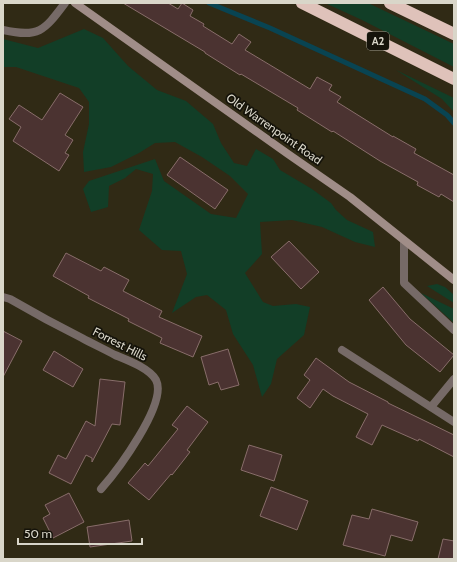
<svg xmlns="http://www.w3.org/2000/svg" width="457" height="562" font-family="Cabin,sans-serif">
  <rect width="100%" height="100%" fill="#302a15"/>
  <g fill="#123e27">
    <polygon points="325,3 368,3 454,44 454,67 362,20"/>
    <polygon points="84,29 103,38 128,66 157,90 186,101 213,124 221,143 234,163 247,166 256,149 273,159 280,170 312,189 331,203 336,210 347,220 373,232 375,247 355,242 322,227 292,220 260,222 262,254 245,273 263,302 273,306 296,304 310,307 304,335 277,359 271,384 262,397 253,365 233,334 226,310 207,295 196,297 172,313 187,274 181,251 162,250 139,230 152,191 153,174 136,169 125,178 109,186 108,207 91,212 83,189 89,181 155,159 164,181 211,214 236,218 248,194 230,176 202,157 175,142 155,143 139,153 111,167 84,172 83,152 89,124 89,102 79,88 16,67 3,67 3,39 38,48"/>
    <polygon points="396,70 454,98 454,112 442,99"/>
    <polygon points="437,284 445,287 454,295 454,303 427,286"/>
    <polygon points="421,293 454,309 454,323"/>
  </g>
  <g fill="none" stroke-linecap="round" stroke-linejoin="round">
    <polyline stroke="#094452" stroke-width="5" points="209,3 270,28 425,99 447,115 454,123"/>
  </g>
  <g fill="#4b3331" stroke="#886d6a">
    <polygon points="123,3 168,3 178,9 182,3 193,10 190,16 204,24 203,26 232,44 239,34 251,42 245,50 310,89 317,77 332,85 329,90 341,97 337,102 393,137 393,136 416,149 414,153 454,175 454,202 441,194 439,197 417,185 418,182 380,161 333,131 332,132 297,110 298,108 241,74 240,75 205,53 205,52"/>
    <polygon points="60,93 83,107 65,135 73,140 65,153 69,155 59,171 13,141 21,127 9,119 19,105 42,120"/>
    <polygon points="180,157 228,190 215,209 167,175"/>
    <polygon points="289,241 319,272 301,289 271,257"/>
    <polygon points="66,253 101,271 104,267 129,280 123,291 162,311 159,317 202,336 193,357 160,343 162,338 128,321 129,319 88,298 89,296 53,276"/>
    <polygon points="383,287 410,319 454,355 440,372 406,345 369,300"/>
    <polygon points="3,331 22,341 3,377"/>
    <polygon points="228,349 239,385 221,390 218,382 209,385 201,357"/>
    <polygon points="54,351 83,369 73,387 43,370"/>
    <polygon points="316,358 349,382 388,402 388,403 454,435 454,457 419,439 418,441 382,425 372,445 356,437 368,414 333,396 323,389 310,408 297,398 310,380 304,375"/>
    <polygon points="100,379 125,382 120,425 112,424 92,462 92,458 86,455 71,484 49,473 58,455 66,459 86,421 95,426"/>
    <polygon points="187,406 208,422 187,450 190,452 172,475 171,474 149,500 128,483 145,463 148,466 178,429 172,425"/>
    <polygon points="249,445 282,455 274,481 241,470"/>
    <polygon points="271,487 308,501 297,530 260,516"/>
    <polygon points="69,493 84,522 53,538 43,518 50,514 45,505"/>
    <polygon points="372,509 418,522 412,541 391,535 385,556 343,545 352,515 369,519"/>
    <polygon points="129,520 132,541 90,547 87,527"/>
    <polygon points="443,539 454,541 454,559 438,559"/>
  </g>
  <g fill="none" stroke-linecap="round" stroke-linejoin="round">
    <g stroke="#766a67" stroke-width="8">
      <path d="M3,30C39,38 44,31 65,3"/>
      <polyline points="404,241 404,283 454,330"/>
      <path d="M3,297L10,299C34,313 58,326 82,338C93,344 104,349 115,355C127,360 149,368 156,380C168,403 117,471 101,489"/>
      <polyline points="342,350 454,422"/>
      <polyline points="431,407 454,379"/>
    </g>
    <polyline stroke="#a08d88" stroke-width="8" points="75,3 288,154 350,197 454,280"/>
    <g stroke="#dfc2ba" stroke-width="12">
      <polyline points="302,3 454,79"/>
      <polyline points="390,3 454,34"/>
    </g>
  </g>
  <g text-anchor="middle" stroke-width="3.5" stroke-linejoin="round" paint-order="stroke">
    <rect fill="#15130a" stroke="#9e9c90" stroke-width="1" x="367" y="32" width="22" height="18" rx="3"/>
    <g font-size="11" font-weight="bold" fill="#d9d6c9">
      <text x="378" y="45">A2</text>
    </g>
    <g font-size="12" fill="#d9d6c9" stroke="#15130a">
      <text transform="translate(274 129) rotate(35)" y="4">Old Warrenpoint Road</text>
      <text transform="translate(120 344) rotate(27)" y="4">Forrest Hills</text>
    </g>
  </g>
  <rect width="457" height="562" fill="none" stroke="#d9d6c9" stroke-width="8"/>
  <path d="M18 538v6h124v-6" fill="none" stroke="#d9d6c9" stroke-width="2"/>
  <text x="24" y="538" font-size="12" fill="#d9d6c9" stroke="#15130a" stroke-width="3" paint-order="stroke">50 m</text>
</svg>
